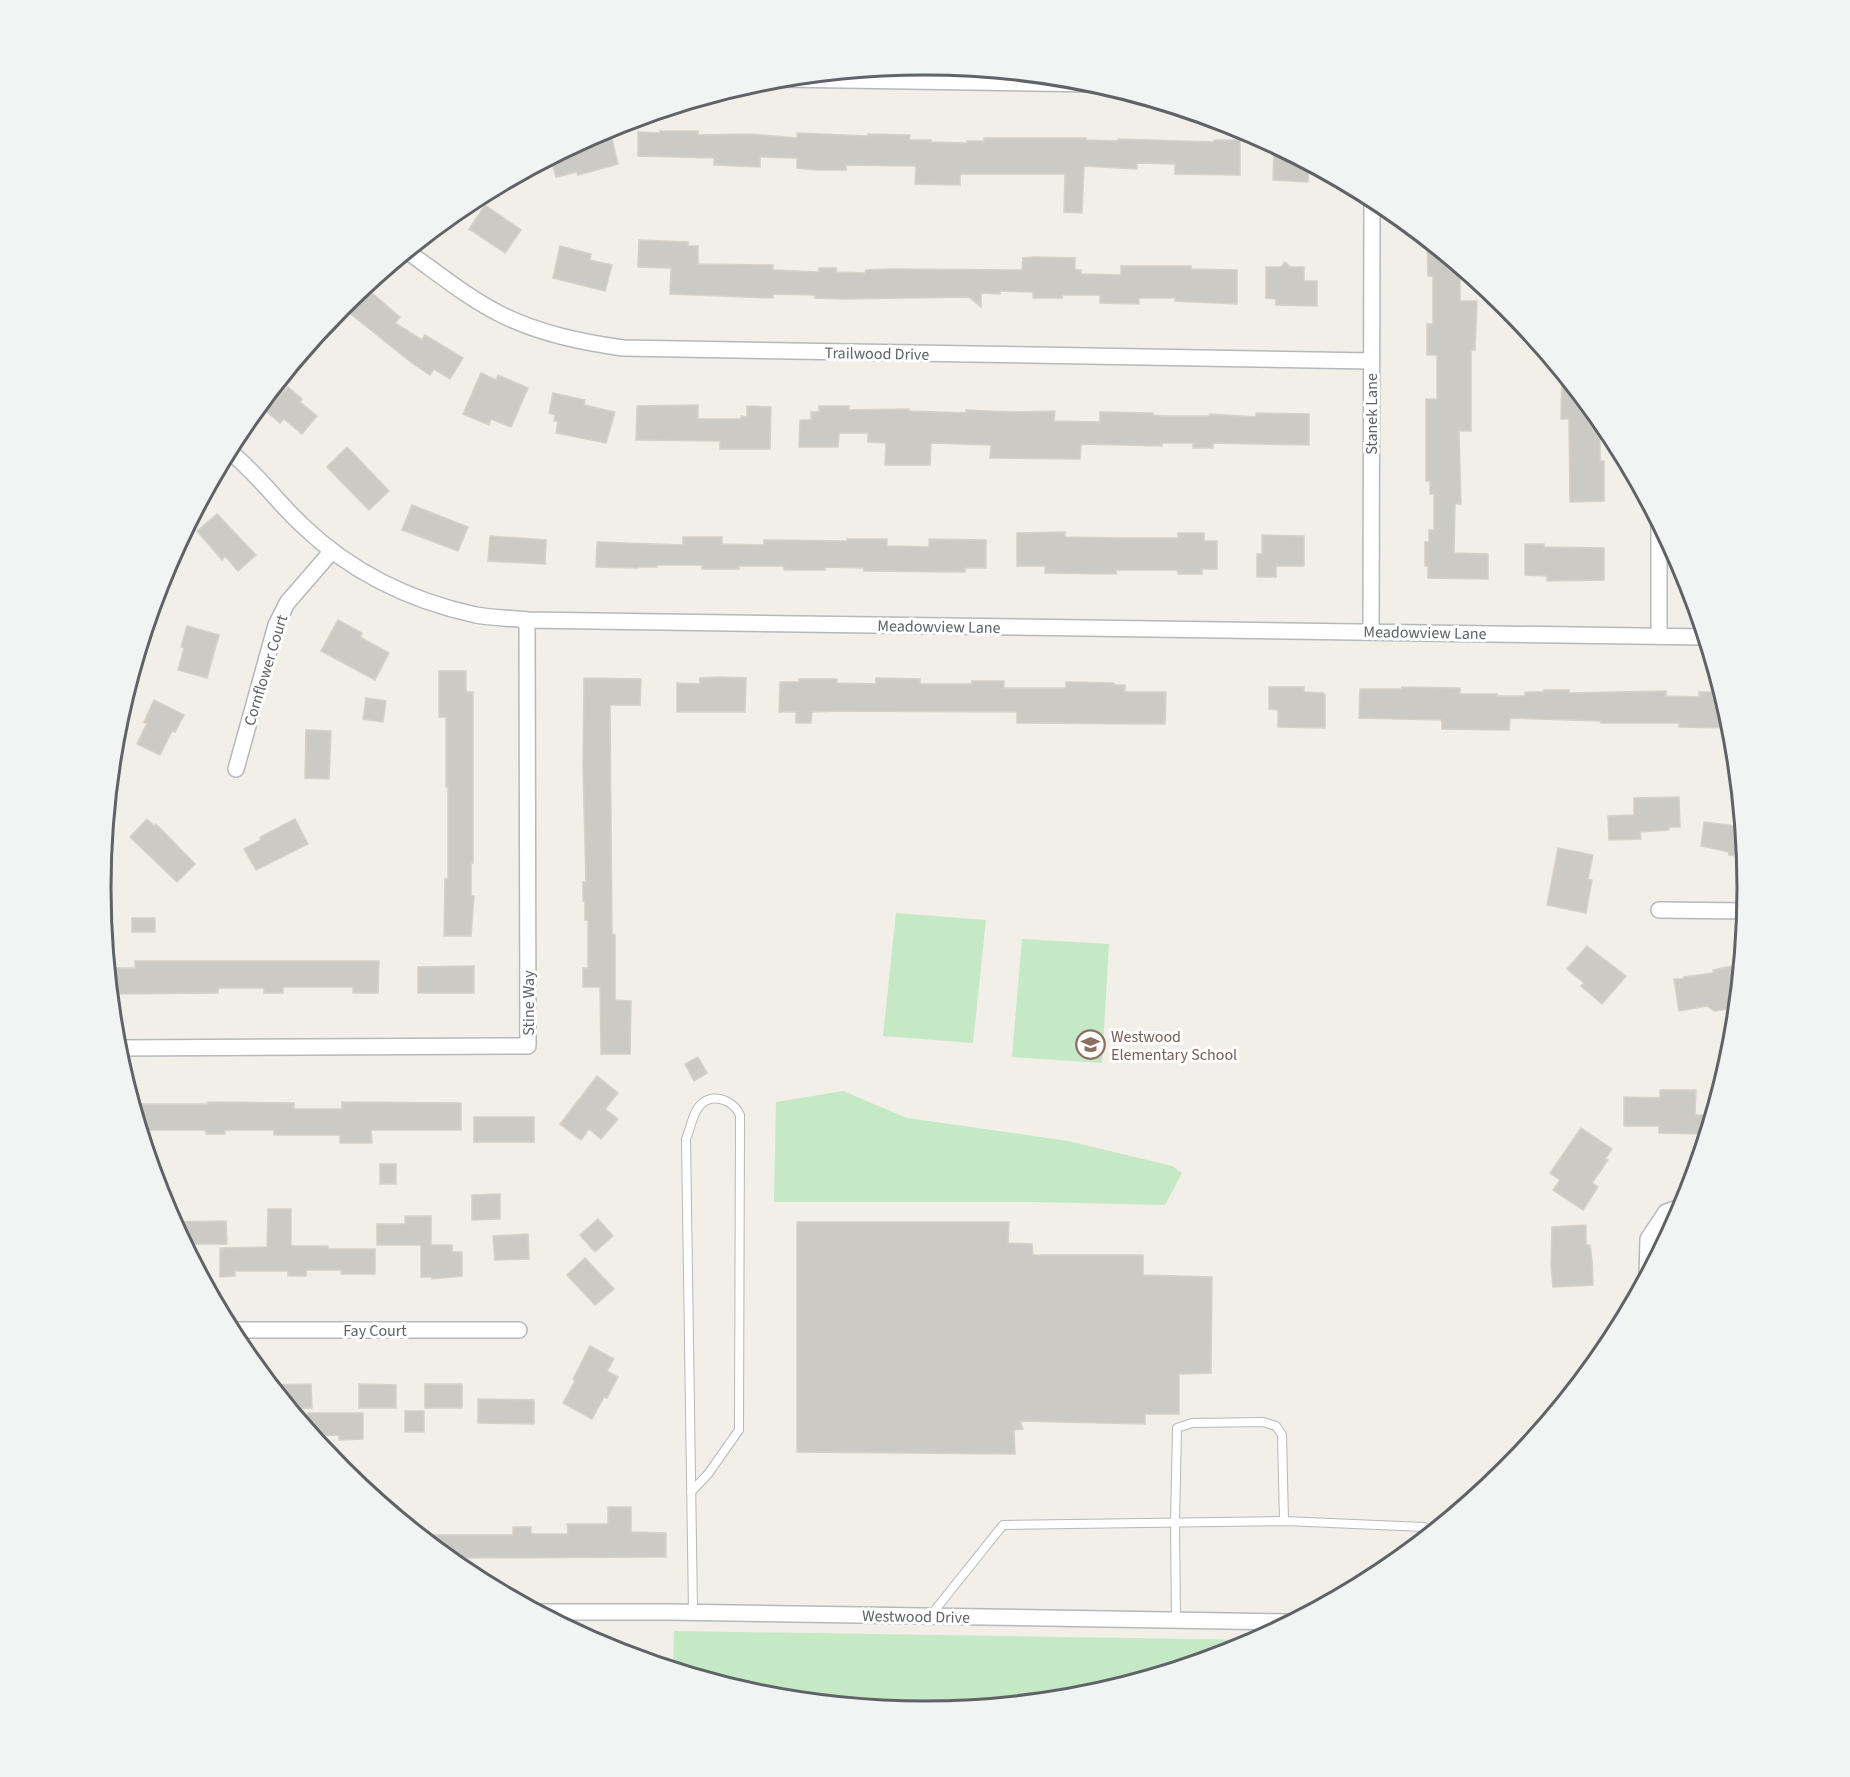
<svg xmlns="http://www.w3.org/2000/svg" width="1850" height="1777" font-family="'Source Sans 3',sans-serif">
  <rect width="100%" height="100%" fill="#f1efe8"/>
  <g fill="#c5e8c5">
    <polygon points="896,913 986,920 973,1043 883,1036"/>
    <polygon points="1022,939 1109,944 1102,1063 1012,1057"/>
    <polygon points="843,1091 907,1118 1068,1141 1172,1166 1182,1173 1165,1205 1031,1202 774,1202 776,1102"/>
    <polygon points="674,1631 1258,1640 1240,1650 1085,1697 925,1712 764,1697 673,1669"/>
  </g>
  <g fill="#cccac5" stroke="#d6d1c6" stroke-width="1.5">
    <polygon points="610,131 618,164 578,175 577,172 556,177 551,159 596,135"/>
    <polygon points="660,131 698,131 698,135 750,134 797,138 797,133 868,136 868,134 910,135 909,140 931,140 931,142 967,143 967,141 984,141 984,138 1086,138 1086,140 1118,141 1118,139 1214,142 1214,140 1240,140 1240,175 1175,174 1175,164 1137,163 1137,169 1084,166 1082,213 1064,212 1065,174 960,174 960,185 915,184 916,166 846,165 846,170 817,170 797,168 797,158 760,157 760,167 714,165 714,158 638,156 638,132 660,133"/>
    <polygon points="1274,150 1284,151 1309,164 1308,182 1273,180"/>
    <polygon points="485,205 521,230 505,253 469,229"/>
    <polygon points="639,240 688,242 688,246 698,246 698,264 773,265 773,270 819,272 819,268 836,268 836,272 865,273 866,270 890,269 1022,270 1023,258 1034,257 1075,258 1075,270 1081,270 1081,274 1121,275 1121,266 1191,266 1191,269 1237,270 1237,304 1175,301 1175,298 1139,298 1139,304 1100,303 1100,295 1062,295 1062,298 1033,298 1033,292 1000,291 1000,294 981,293 981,307 969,297 843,299 815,298 815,295 773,294 773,298 670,294 671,268 638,267"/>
    <polygon points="1427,240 1460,267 1460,301 1477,301 1475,350 1471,350 1471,431 1459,431 1461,504 1455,504 1454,553 1488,554 1488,579 1428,578 1428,566 1425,566 1425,542 1429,542 1429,530 1434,530 1434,494 1430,494 1430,481 1426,481 1426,399 1437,399 1437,355 1427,355 1427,324 1433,324 1433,276 1428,276"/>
    <polygon points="560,246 591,254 590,260 612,265 605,291 553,278"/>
    <polygon points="1285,262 1290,267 1304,267 1304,281 1317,281 1317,306 1276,305 1276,299 1266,298 1266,267 1281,267"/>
    <polygon points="365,287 400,317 395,323 422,340 425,335 463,358 450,379 434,369 430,375 412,363 342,307"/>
    <polygon points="1562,372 1600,419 1600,461 1604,461 1604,501 1570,502 1569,419 1561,419"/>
    <polygon points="481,373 496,380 498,375 528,388 511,427 491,419 489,425 463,414"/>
    <polygon points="288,387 302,399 300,402 317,416 302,434 284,419 280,423 266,411"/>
    <polygon points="553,393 585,400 584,405 615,412 606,443 556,433 558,421 554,421 555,415 549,413"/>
    <polygon points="698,405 698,419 741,419 741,416 747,417 747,406 771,407 770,449 720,449 720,441 636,440 637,406"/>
    <polygon points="819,406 849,406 849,410 909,409 909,411 966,413 966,410 1012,412 1055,411 1054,421 1100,422 1100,412 1153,413 1153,415 1163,416 1210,416 1210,414 1256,417 1256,413 1309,414 1309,445 1213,443 1213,448 1193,448 1193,443 1162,443 1162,446 1081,444 1080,459 990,458 991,445 931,443 930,465 885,465 886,443 868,442 868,433 839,433 838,447 799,447 800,420 811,420 811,412 819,412"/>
    <polygon points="347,447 389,491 369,510 327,467"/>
    <polygon points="412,505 468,527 458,551 402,530"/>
    <polygon points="217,514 256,555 238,571 225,556 222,560 197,531"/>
    <polygon points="1065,532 1065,537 1120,538 1178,538 1178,533 1204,533 1204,541 1217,541 1217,569 1202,569 1202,574 1178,574 1178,570 1116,570 1116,574 1045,573 1045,566 1017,566 1017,533"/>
    <polygon points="1262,535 1304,536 1304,566 1276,566 1276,577 1257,577 1257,554 1262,554"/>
    <polygon points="490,536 546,540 545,564 488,561"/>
    <polygon points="683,537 722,537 722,544 764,545 764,540 847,541 847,539 887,539 887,546 929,547 929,539 986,540 986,568 965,568 965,572 864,571 864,568 825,567 825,570 784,570 784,566 739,566 739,569 702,569 702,565 657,565 657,567 638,567 638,568 596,567 597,542 683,545"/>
    <polygon points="1525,544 1544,544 1544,547 1604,548 1604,580 1547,581 1547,576 1525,575"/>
    <polygon points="338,620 362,633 360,637 389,653 375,680 321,651"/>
    <polygon points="187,626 219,635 207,678 178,670 184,648 181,647"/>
    <polygon points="439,671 466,671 466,692 473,692 473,863 471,863 471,896 474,896 471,936 444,936 445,879 448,879 448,787 446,787 446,717 439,717"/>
    <polygon points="719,677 746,678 745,712 677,712 677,683 700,684 700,678"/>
    <polygon points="584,678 641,679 640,705 610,705 612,933 615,935 615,1000 631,1001 630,1054 601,1054 600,987 583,987 583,968 588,968 588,920 585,920 585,901 583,901 583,882 586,882 583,767"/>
    <polygon points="876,678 920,679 920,684 972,684 972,681 1004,681 1004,688 1066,688 1066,682 1114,683 1114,685 1125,685 1125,692 1166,692 1165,724 1017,723 1017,712 837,711 812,712 811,723 796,723 796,712 779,712 780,682 799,682 799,679 837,679 837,683 876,684"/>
    <polygon points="1269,687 1304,687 1304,692 1323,693 1325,695 1325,728 1278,727 1278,710 1269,709"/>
    <polygon points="1402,687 1460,688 1460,694 1497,694 1497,696 1525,696 1525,692 1544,692 1544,690 1569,690 1569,693 1666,691 1666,696 1699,697 1699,692 1722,692 1733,728 1679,727 1679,723 1601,723 1601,721 1510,718 1509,730 1442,729 1442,720 1359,718 1360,689 1402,689"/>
    <polygon points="366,698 386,701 383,722 363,719"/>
    <polygon points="154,700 184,715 175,732 172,731 160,755 137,744 147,723 144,722"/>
    <polygon points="306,730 331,731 329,779 305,778"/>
    <polygon points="1679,797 1680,827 1669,827 1669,830 1640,832 1641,839 1609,840 1608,816 1634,815 1634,798"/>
    <polygon points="147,819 154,826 156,824 195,864 177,882 130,837"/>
    <polygon points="295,819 308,844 256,870 244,849 261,840 260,837"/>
    <polygon points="1704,822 1743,827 1746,857 1729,855 1729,852 1701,846"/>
    <polygon points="1558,848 1593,855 1588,879 1592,880 1586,913 1547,905"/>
    <rect x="132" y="918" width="23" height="14"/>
    <polygon points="1587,946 1626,976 1602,1004 1581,986 1584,983 1567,969"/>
    <polygon points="135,961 379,961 378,993 353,993 353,987 283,987 283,993 264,993 264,988 218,988 218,993 111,994 109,968 135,968"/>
    <polygon points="1738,965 1740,978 1737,1008 1714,1011 1707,1006 1679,1011 1674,979 1684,979 1684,977 1714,973 1713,970"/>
    <polygon points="474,966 474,993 418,993 418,967"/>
    <polygon points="698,1057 707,1073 694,1081 685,1064"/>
    <polygon points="597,1076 618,1093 605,1109 618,1119 601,1139 589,1129 581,1140 560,1124"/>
    <polygon points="1660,1090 1696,1090 1695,1115 1713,1115 1707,1134 1659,1133 1659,1126 1624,1126 1624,1097 1660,1098"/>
    <polygon points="208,1102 294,1103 294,1109 342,1109 342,1102 461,1103 461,1130 371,1130 372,1143 340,1143 340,1135 274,1135 274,1130 225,1130 225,1134 206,1134 206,1130 141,1130 140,1104 208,1104"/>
    <rect x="474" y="1117" width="60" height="25"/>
    <polygon points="1581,1128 1612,1149 1605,1159 1608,1160 1592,1183 1598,1187 1583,1210 1553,1190 1560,1180 1550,1173"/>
    <rect x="380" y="1164" width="16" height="20"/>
    <polygon points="500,1194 500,1219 472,1220 472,1195"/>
    <polygon points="268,1209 291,1209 291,1246 328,1246 328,1249 375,1249 375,1274 341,1274 341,1270 306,1270 306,1276 288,1276 288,1271 235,1271 235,1276 220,1277 220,1248 267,1247"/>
    <polygon points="405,1216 431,1216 431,1245 452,1245 452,1252 462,1252 462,1276 432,1279 432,1277 421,1277 421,1245 377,1245 377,1224 405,1224"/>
    <polygon points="598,1219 613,1236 595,1252 580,1235"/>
    <polygon points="226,1221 227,1244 185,1244 173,1222"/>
    <polygon points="797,1222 1009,1222 1008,1243 1032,1244 1033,1255 1143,1255 1143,1275 1212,1277 1211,1373 1179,1374 1179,1414 1145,1414 1145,1424 1020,1421 1023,1429 1014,1430 1015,1454 797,1452"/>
    <polygon points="1586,1225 1586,1245 1590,1245 1592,1260 1593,1285 1553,1287 1551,1265 1552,1227"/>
    <polygon points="528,1234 529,1259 495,1260 493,1236"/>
    <polygon points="585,1258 614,1289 595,1305 567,1275"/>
    <polygon points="590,1346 614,1359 607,1371 618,1377 607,1398 604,1397 592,1419 563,1403 575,1381 573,1379"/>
    <polygon points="311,1384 312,1408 291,1409 272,1385"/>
    <polygon points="359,1384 396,1385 396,1408 359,1408"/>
    <rect x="425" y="1384" width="37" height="24"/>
    <polygon points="478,1399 534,1400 534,1424 478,1423"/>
    <rect x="405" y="1411" width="19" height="21"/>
    <polygon points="308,1413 363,1413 363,1439 339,1440 339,1435 313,1436 308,1430"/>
    <polygon points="608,1507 631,1507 631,1532 666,1533 666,1557 448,1558 420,1535 513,1535 513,1527 531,1527 531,1534 568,1534 567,1524 608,1524"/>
  </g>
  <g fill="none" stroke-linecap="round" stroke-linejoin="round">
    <defs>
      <g id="service">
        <path d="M691,1492L708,1474L739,1430L740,1115C733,1099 709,1091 698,1108C692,1116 690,1130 686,1139L693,1612"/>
        <polyline points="931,1615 1003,1525 1284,1521 1424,1527 1433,1532"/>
        <polyline points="1176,1620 1175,1522 1177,1428 1192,1423 1263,1422 1276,1426 1282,1435 1284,1521"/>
      </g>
      <g id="minor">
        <polyline points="781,79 1097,84"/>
        <path d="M408,252C439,274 469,299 504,316C542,334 581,342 623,348L1371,361"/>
        <path d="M229,451C257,473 277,502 303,526C351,572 411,601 476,615C493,618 510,618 527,620L1706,637"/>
        <polyline points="1371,632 1372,197"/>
        <polyline points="1659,636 1659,522"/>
        <polyline points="236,769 276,625 287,603 332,551"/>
        <polyline points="1659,910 1747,911"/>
        <polyline points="117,1048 528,1046 527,620"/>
        <polyline points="1647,1278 1648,1239 1666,1212 1686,1205"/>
        <polyline points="231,1330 519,1330"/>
        <polyline points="539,1612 669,1612 1293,1622"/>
      </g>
    </defs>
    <use href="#service" stroke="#b5b8bc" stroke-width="10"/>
    <use href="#minor" stroke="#b5b8bc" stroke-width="18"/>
    <use href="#service" stroke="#fff" stroke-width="8"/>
    <use href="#minor" stroke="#fff" stroke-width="15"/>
  </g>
  <defs>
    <symbol id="school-ring" viewBox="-11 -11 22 22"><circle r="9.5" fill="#fff" stroke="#8d6e63" stroke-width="1.5"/><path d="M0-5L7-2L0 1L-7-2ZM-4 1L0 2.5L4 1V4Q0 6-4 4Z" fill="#8d6e63"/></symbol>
  </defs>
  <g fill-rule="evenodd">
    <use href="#school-ring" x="1074" y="1028" width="33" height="33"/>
  </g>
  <g text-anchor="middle" stroke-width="6" stroke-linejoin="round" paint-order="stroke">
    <g font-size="16" fill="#5f6368" stroke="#fff">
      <text transform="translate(877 353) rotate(1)" y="6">Trailwood Drive</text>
      <text transform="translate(1371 414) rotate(-90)" y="6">Stanek Lane</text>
      <text transform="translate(939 626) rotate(1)" y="6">Meadowview Lane</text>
      <text transform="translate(1425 632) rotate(1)" y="6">Meadowview Lane</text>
      <text transform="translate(265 670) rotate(-73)" y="6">Cornflower Court</text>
      <text transform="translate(528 1003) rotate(-90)" y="6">Stine Way</text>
      <text x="375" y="1336">Fay Court</text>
      <text transform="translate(916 1616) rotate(1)" y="6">Westwood Drive</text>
    </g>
    <g font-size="16" fill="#785e54" stroke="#fff" text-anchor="start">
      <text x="1111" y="1042">Westwood<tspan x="1111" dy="18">Elementary School</tspan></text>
    </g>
  </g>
  <path d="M0 0H1850V1777H0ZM111 888a813 813 0 1 1 1626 0a813 813 0 1 1-1626 0Z" fill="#f2f3f3" fill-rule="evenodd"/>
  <path fill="none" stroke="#5f6368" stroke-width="3" d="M111 888a813 813 0 1 1 1626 0a813 813 0 1 1-1626 0Z"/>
</svg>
